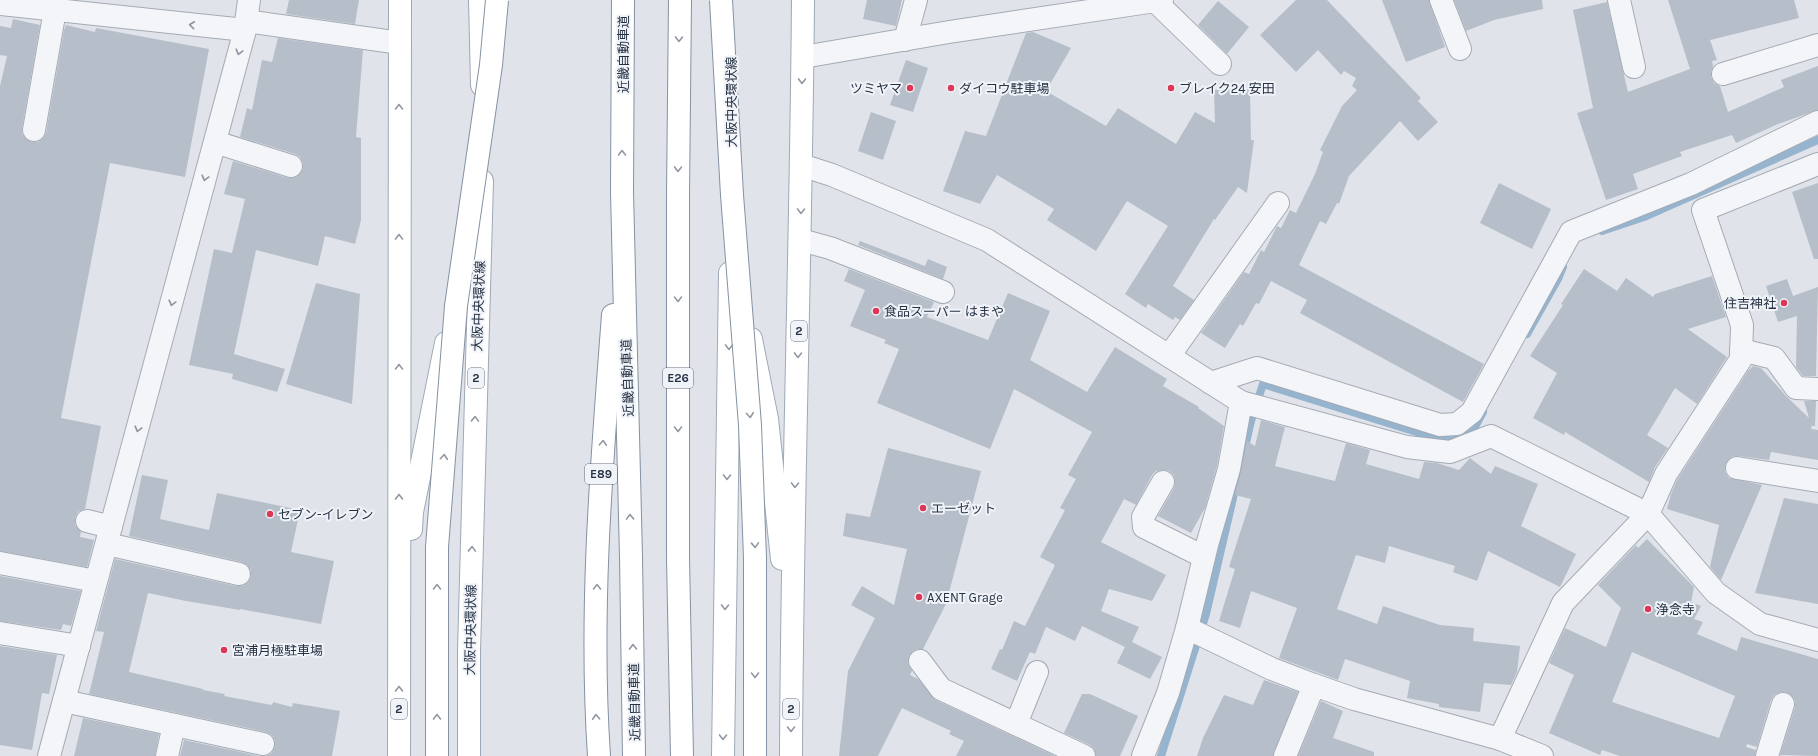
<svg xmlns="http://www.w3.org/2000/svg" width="1818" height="756" font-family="Karla,'Noto Sans JP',sans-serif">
  <rect width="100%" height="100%" fill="#e0e4ea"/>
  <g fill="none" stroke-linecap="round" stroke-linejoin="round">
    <g stroke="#97b4ce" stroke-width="8">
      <polyline points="1602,231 1644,217 1818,140"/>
      <polyline points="1527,334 1558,279 1563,267"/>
      <polyline points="1161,756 1206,614 1251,421 1263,384 1439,439 1471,434 1483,412"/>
    </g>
  </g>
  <g fill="#b6bec9" fill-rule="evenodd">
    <polygon points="289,0 359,0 355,24 286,14"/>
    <polygon points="867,0 902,0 896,26 863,19"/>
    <polygon points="1296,0 1327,0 1421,98 1418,101 1438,122 1418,141 1400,121 1349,176 1339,204 1337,203 1326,224 1320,221 1299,265 1484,364 1463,402 1300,313 1307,300 1271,281 1259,304 1256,303 1243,326 1240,324 1225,348 1201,333 1244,272 1249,274 1261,250 1264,252 1277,226 1281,228 1290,210 1296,213 1315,174 1323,152 1320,150 1342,106 1357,90 1352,86 1356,78 1344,71 1341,75 1318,50 1296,72 1260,35"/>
    <polygon points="1382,0 1429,0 1445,47 1406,62"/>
    <polygon points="1454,0 1542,0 1543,9 1494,20 1466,31"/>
    <polygon points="1668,0 1794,0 1799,18 1710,40 1717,60 1712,61 1713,66 1711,72 1711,77 1714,83 1720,86 1728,112 1784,87 1781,80 1818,66 1818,110 1778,124 1736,143 1732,135 1680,152 1682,156 1633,174 1638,189 1606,200 1577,113 1593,108 1573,10 1607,2 1628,92 1690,69"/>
    <polygon points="1218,1 1249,27 1227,54 1198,25"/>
    <polygon points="13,19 40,25 22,128 22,134 26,139 32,142 38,142 43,138 46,133 64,30 66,25 95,32 96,28 209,49 185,177 110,163 61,418 101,426 85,509 78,512 75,518 75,525 81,531 80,537 94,540 87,567 0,551 0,86 7,56 0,55 0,26 11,28"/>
    <polygon points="1033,32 1071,48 1046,91 1106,126 1118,108 1176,144 1195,112 1215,123 1214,90 1250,89 1251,140 1254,140 1247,193 1238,187 1215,220 1214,219 1173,286 1194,300 1180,320 1175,317 1173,320 1148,304 1146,308 1125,294 1168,226 1127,201 1096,251 1047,220 1054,209 997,175 980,204 943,191 965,131 986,136 1026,33"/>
    <polygon points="278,38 363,50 356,137 361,138 361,220 355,244 325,236 318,266 256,250 234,354 285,369 277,392 232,379 233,374 189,365 214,249 232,253 245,199 224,194 233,161 288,178 293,178 299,175 303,169 303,163 300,157 295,154 240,137 247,108 252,110 262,60 272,62"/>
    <polygon points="906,60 928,68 913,112 890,105"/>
    <polygon points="871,112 896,121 883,160 858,151"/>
    <polygon points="1499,183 1551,209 1532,249 1480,223"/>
    <polygon points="1818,183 1818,259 1814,259 1792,192"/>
    <polygon points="860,241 925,266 928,259 947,267 943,279 858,245"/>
    <polygon points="849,269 934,302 927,317 988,340 1008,293 1050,311 1030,360 1087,392 1115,347 1167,379 1163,386 1199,407 1198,408 1224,426 1217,466 1205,508 1191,533 1158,516 1174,488 1175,482 1174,475 1169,471 1163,470 1156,471 1152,475 1136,505 1124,499 1101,542 1166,575 1152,601 1109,589 1101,611 1139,627 1132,642 1162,657 1150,679 1117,663 1125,647 1082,626 1075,641 1046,627 1035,654 1030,652 1017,681 991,669 1000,649 1002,650 1014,621 1025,626 1055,565 1040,557 1065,510 1060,508 1076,479 1068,475 1092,432 1014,389 990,449 877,403 899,349 884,343 886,340 850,326 865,290 844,281"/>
    <polygon points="1584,269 1617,291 1626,278 1653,297 1655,294 1712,276 1726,317 1688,329 1727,357 1697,404 1675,388 1647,435 1668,448 1655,467 1649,482 1565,432 1564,435 1533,418 1557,373 1530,356 1563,305 1561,304"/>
    <polygon points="1787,279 1793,296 1818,287 1816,376 1803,376 1796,367 1797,316 1778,322 1766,286"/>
    <polygon points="316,283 360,294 352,404 286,384"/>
    <polygon points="1753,366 1761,368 1786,396 1809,418 1804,401 1816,401 1815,426 1812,426 1812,425 1811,429 1818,430 1818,460 1771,452 1769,460 1739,456 1733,456 1728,460 1725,466 1725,472 1729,478 1762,485 1721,580 1710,567 1719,525 1667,509 1671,494 1677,480 1748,371"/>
    <polygon points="1261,420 1285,427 1275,466 1335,481 1346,443 1370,450 1366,464 1419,479 1424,462 1437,463 1459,470 1470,458 1491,474 1495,466 1538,484 1521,526 1576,554 1560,587 1488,551 1477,581 1453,572 1455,566 1389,546 1385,563 1356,555 1337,609 1377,624 1383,606 1440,625 1474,628 1473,641 1520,646 1517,672 1511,685 1484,683 1480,712 1439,707 1439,704 1407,698 1410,681 1345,659 1338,680 1279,658 1297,608 1251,591 1240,628 1219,621 1235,569 1229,567 1251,499 1235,495 1241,471 1247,441 1255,446"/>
    <polygon points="888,448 981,471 946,604 923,649 918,649 913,651 909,656 908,663 912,671 910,675 918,679 936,700 1055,756 956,756 964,741 949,734 951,731 902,708 878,756 839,756 848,671 875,618 851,605 862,586 894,605 907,549 843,536 846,513 870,517"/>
    <polygon points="142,475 168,480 160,519 209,530 217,493 300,510 291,552 334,561 321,624 240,609 240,610 186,601 148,593 129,672 203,689 203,690 225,694 224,696 272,705 273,702 292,707 293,703 340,711 332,756 266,756 272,753 275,746 275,741 272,735 266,732 89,694 104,632 96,631 115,559 236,586 243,586 248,582 251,577 251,570 247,565 242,562 129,536"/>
    <polygon points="1784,498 1818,504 1818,604 1755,593"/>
    <path d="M1647,539L1694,587L1691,602L1701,606L1694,619L1703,622L1697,634L1737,651L1741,637L1818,659V756L1780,755L1795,707V701L1792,696L1786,692H1780L1774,695L1771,700L1757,747L1747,744L1746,747L1756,750L1755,756H1620L1602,750L1600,755L1549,733L1574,675L1549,663L1565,628L1606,647L1621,608L1598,585L1636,545L1638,548ZM1632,652L1735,696L1719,738L1612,702Z"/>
    <polygon points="0,576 81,591 71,626 63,624 61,630 0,621"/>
    <polygon points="0,646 57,655 49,694 42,693 32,750 0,745"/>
    <polygon points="1264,680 1298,692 1273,756 1197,756 1203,738 1224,695 1253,705"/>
    <polygon points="1082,694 1090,694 1138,716 1120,756 1096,756 1094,749 1090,745 1064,733"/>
    <polygon points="1321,701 1343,711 1333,738 1374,752 1374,756 1298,756"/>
    <polygon points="83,718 159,734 155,756 74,756"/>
    <polygon points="184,740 259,756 180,756"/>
  </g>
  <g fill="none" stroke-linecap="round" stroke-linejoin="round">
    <defs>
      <g id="minor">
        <polyline points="1441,0 1460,49"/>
        <polyline points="1619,0 1634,67"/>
        <polyline points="1155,1 1220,64"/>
        <polyline points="0,4 245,30"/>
        <polyline points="246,21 400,43"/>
        <polyline points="905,40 916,0"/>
        <polyline points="803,57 949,32 1162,0"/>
        <polyline points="1723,74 1818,45"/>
        <polyline points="34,130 55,10"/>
        <polyline points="215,142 291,166"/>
        <polyline points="1818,164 1703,210 1742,325 1741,359 1666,474 1648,514 1716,593 1760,624 1818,640"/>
        <polyline points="801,165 832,175 987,240 1241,402 1407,447 1450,452 1491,436 1648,514 1563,603 1500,739"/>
        <polyline points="801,240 830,248 943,292"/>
        <polyline points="1741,350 1774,358 1796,388 1818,389"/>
        <polyline points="1169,356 1278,203"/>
        <polyline points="1211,383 1257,368 1440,425 1457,424 1472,412 1571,232 1691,184 1818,122"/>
        <polyline points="1737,468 1818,481"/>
        <polyline points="1163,482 1143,517 1144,527 1204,557"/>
        <polyline points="87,521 111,527"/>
        <polyline points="107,544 239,574"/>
        <polyline points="0,563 96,581"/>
        <polyline points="1187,628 1272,669 1314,685 1354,699 1500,739 1542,756"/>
        <polyline points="0,633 79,646"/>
        <polyline points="920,661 941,689 1084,756"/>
        <polyline points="64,701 263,744"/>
        <polyline points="1016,724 1037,672"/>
        <polyline points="49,756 245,30 249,0"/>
        <polyline points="167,756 174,725"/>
        <polyline points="1143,756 1168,693 1187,628 1207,545 1229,469 1241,402"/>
        <polyline points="1285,756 1314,685"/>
        <polyline points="1767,756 1783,704"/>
      </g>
      <g id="major">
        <polyline points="480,0 482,85"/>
        <polyline points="751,339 767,419 782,559"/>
        <polyline points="411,529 412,512 446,343"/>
        <polyline points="399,756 400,0"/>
        <polyline points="469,756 469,651 482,181"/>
        <polyline points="723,756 730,273"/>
        <path d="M791,756C792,504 801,252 803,0"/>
      </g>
      <g id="highway">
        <polyline points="623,0 622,192 631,557 634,756"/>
        <polyline points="680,0 678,195 678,558 682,756"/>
        <path d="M599,756C589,609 602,461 613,315"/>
      </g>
    </defs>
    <use href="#minor" stroke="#a4abb5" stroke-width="24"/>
    <use href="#major" stroke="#9ea9b7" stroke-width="24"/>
    <use href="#highway" stroke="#8592a3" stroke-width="24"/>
    <use href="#minor" stroke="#f3f5f8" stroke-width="22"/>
    <use href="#major" stroke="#fff" stroke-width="22"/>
    <use href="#highway" stroke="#fff" stroke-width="22"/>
    <defs>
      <g id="highway-bridge">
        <polyline points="721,0 732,195 750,425 755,558 755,756"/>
        <polyline points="437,756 437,547 456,306 491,65 497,0"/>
      </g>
    </defs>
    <use href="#highway-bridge" stroke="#8592a3" stroke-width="24" stroke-linecap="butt"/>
    <use href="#highway-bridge" stroke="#fff" stroke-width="22"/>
  </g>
  <defs><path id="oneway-chevron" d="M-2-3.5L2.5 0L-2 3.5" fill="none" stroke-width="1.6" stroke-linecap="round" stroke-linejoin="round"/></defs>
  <g stroke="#8c949e">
    <use href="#oneway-chevron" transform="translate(192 25) rotate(-174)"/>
    <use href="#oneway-chevron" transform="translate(239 52) rotate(105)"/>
    <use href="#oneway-chevron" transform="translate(205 178) rotate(105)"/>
    <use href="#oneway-chevron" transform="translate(172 303) rotate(105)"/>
    <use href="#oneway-chevron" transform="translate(138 429) rotate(105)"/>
  </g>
  <g stroke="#9298a2">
    <use href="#oneway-chevron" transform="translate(679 39) rotate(91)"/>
    <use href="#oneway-chevron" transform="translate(802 81) rotate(91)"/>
    <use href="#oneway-chevron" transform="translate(399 107) rotate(-90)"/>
    <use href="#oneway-chevron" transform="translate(622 153) rotate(-90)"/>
    <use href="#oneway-chevron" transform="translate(678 169) rotate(91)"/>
    <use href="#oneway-chevron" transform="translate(801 211) rotate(91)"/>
    <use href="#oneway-chevron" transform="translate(399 237) rotate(-90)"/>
    <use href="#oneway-chevron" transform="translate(678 299) rotate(90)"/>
    <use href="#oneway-chevron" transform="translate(729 347) rotate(91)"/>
    <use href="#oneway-chevron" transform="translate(798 355) rotate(91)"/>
    <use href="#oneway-chevron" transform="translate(399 367) rotate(-90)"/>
    <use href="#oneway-chevron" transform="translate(750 415) rotate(85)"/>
    <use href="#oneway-chevron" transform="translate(475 419) rotate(-88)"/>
    <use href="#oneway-chevron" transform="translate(678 429) rotate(90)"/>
    <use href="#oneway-chevron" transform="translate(603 443) rotate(-87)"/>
    <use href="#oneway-chevron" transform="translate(444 457) rotate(-85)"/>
    <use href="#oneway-chevron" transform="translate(727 477) rotate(91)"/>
    <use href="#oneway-chevron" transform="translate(795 485) rotate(91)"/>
    <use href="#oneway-chevron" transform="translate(399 497) rotate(-90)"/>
    <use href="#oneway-chevron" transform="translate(630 517) rotate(-92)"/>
    <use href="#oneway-chevron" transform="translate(755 545) rotate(88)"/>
    <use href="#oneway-chevron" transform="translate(472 549) rotate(-88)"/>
    <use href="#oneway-chevron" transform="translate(437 587) rotate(-90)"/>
    <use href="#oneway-chevron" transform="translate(597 587) rotate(-90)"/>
    <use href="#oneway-chevron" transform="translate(725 607) rotate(91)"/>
    <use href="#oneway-chevron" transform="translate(633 647) rotate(-91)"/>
    <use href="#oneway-chevron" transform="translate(755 675) rotate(90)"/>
    <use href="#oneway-chevron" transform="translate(399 689) rotate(-90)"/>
    <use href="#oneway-chevron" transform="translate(437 717) rotate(-90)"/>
    <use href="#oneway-chevron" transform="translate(596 717) rotate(-93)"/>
    <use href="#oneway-chevron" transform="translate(791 729) rotate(90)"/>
    <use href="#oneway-chevron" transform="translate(723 737) rotate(91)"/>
  </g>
  <g fill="#dd3757" stroke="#f0f3f8" stroke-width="1.5">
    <circle cx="910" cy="88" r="4"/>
    <circle cx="951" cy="88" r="4"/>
    <circle cx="1171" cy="88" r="4"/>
    <circle cx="1784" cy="303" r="4"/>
    <circle cx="876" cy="311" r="4"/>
    <circle cx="923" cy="508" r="4"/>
    <circle cx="270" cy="514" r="4"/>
    <circle cx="919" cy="597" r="4"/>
    <circle cx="1648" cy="609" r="4"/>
    <circle cx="224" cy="650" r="4"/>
  </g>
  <g text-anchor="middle" stroke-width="4" stroke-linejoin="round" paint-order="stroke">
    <g fill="#f0f3f8" stroke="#636c7a" stroke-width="1">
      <rect x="791" y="321" width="16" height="20" rx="3"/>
      <rect x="468" y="368" width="16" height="20" rx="3"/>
      <rect x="663" y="368" width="30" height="20" rx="3"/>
      <rect x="585" y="464" width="32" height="20" rx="3"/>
      <rect x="391" y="699" width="16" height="20" rx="3"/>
      <rect x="783" y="699" width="16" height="20" rx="3"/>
    </g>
    <g font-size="12" font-weight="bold" fill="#263244">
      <text x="799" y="335">2</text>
      <text x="476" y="382">2</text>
      <text x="678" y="382">E26</text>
      <text x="601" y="478">E89</text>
      <text x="399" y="713">2</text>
      <text x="791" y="713">2</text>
    </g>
    <g font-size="13" fill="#263244" stroke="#f0f3f8">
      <text transform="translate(623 54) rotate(-90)" y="5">近畿自動車道</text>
      <text transform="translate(731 102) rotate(-90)" y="5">大阪中央環状線</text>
      <text transform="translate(478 306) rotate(-88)" y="5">大阪中央環状線</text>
      <text transform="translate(627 378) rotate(-92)" y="5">近畿自動車道</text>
      <text transform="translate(470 630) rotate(-89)" y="5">大阪中央環状線</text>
      <text transform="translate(634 702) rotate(-91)" y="5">近畿自動車道</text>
    </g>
    <g font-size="13" fill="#263244" stroke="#f0f3f8" text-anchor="start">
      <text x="902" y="93" text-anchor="end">ツミヤマ</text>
      <text x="959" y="93">ダイコウ駐車場</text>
      <text x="1179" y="93">ブレイク24 安田</text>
      <text x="1776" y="308" text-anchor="end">住吉神社</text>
      <text x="884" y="316">食品スーパー はまや</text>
      <text x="931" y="513">エーゼット</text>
      <text x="278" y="519">セブン-イレブン</text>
      <text x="927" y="602">AXENT Grage</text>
      <text x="1656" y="614">浄念寺</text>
      <text x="232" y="655">宮浦月極駐車場</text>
    </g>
  </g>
</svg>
